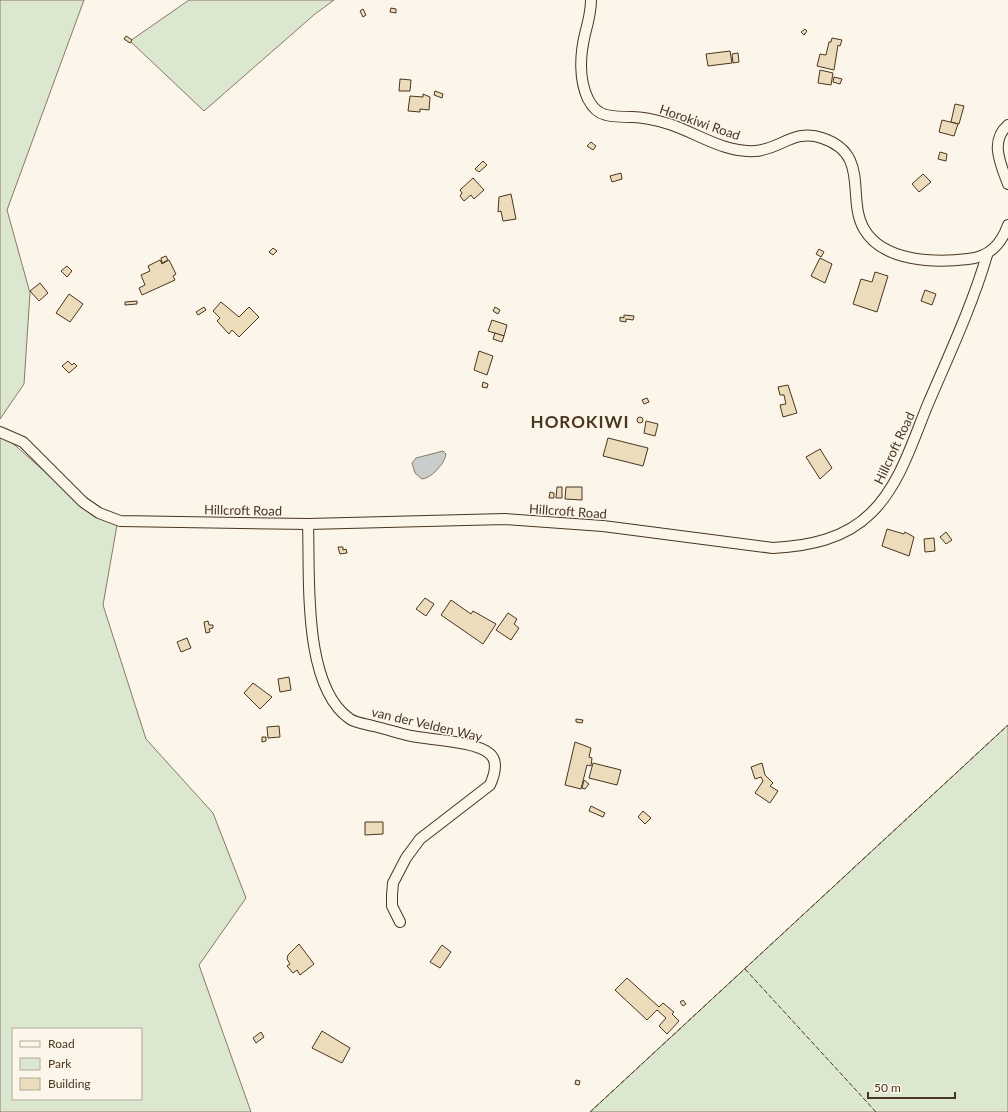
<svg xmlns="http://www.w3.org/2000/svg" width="1008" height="1112" font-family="Lato,sans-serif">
  <rect width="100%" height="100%" fill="#fbf6e9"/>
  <g fill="#dce7d0" stroke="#887966" fill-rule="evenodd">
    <polygon points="0,0 84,0 7,210 30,293 24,384 0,419"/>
    <polygon points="189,0 334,0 315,14 204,111 130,41"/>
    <path d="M0,432L87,509L117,525L103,605L146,739L213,813L246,898L199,965L251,1112H0ZM13,1029H141V1099H13Z"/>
    <polygon points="1008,725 1008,1112 590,1112"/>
  </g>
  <path fill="#c9cecd" stroke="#887966" d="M443,451L446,454C445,463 432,478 422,479L415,473L412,463L416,458Z"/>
  <g fill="#ecdcbc" stroke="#4a3520">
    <polygon points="391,8 396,9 396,13 390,12"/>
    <polygon points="363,9 366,15 363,17 360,11"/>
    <polygon points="805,29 807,31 804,35 801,32"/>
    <polygon points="126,36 132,40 130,43 124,39"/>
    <polygon points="832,38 842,40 840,46 838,45 834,70 817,66 820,54 826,55 829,42 831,42"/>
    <polygon points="730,51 732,63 708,66 706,54"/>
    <polygon points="738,53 739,62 733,63 732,54"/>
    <polygon points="820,70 833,73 831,85 818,83"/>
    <polygon points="834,77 842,79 840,84 833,82"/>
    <polygon points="400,79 411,80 410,91 399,91"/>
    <polygon points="435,91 443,94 442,98 434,95"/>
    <polygon points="423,94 430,97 429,110 420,109 420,112 408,111 410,96 423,97"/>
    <polygon points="955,104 964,106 959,124 951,122"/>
    <polygon points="942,120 958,124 954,136 939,132"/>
    <polygon points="591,142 596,146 593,150 587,146"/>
    <polygon points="940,152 947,154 946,161 938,159"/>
    <polygon points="483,161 487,165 479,172 475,169"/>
    <polygon points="621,173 622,179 612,182 610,176"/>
    <polygon points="923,174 931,182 919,192 912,184"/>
    <polygon points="473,178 484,190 474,199 471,195 464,201 460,196 462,193 460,190"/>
    <polygon points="511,194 516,219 503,221 501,211 498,212 499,197"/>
    <polygon points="273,248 277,251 273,255 269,252"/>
    <polygon points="819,249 824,252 821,257 816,254"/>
    <polygon points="166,256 168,260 162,263 161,258"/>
    <polygon points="820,258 832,264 825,283 811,276"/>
    <polygon points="160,260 162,264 169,260 176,274 173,276 175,280 142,295 139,288 145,285 141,275 150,271 148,266"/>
    <polygon points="67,266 72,271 67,277 61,271"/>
    <polygon points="875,272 888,276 877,312 853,304 861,279 872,282"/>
    <polygon points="40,283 48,293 39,301 30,291"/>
    <polygon points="925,290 936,294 932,305 921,301"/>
    <polygon points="69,294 83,304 70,322 56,313"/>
    <polygon points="137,301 137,304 125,305 125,302"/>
    <polygon points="221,302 239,317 249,307 259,317 239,337 232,330 229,334 217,321 220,318 213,311"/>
    <polygon points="204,307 206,310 198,315 196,312"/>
    <polygon points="495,307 500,310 498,314 493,311"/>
    <polygon points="624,315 634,316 633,320 626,319 626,322 620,321 620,317 624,318"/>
    <polygon points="492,320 507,325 504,336 488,331"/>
    <polygon points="495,333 504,336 502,342 493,339"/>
    <polygon points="479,351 493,356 487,375 474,370"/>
    <polygon points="68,361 72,365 74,363 77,366 69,373 62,366"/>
    <polygon points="483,382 488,384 487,388 482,387"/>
    <polygon points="788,385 797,413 783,417 780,405 786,404 784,395 780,395 778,387"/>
    <polygon points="647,398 649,402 644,404 642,400"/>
    <circle cx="640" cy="420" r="3"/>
    <polygon points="646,421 658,424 655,436 644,433"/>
    <polygon points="608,438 648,448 643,466 603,456"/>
    <polygon points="820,449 832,468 820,479 806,457"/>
    <polygon points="557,487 562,487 562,498 556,498"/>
    <polygon points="566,487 582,487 582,500 565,499"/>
    <polygon points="550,492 554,493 554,498 549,498"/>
    <polygon points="887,529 904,534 905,532 914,537 909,556 882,546"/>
    <polygon points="946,532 952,540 946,544 940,537"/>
    <polygon points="934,538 935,551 925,552 924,539"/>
    <polygon points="338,547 343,547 343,550 346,549 347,553 340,554"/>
    <polygon points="425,598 434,604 426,616 416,609"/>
    <polygon points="451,600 471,614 473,611 496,624 483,644 441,615"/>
    <polygon points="508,613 517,619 514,624 519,628 511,640 496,630"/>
    <polygon points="208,621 209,625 213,625 213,628 209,629 210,632 206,633 204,622"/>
    <polygon points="187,638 191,648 181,652 177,642"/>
    <polygon points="289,677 291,690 280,692 278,679"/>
    <polygon points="253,683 272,697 260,709 244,693"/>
    <polygon points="576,719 583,720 582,723 576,722"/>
    <polygon points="279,726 280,737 268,738 267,727"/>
    <polygon points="262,737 266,737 266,741 262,742"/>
    <polygon points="575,742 591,748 589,757 592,758 591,766 587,765 581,789 565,785"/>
    <polygon points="593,763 621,770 617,785 589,778"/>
    <polygon points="762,763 765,775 773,783 770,786 778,791 770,803 755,793 763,781 761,777 755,779 751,767"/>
    <polygon points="584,780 589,784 585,789 582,788"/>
    <polygon points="591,806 605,813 603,817 589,811"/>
    <polygon points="643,811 651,818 645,824 638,817"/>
    <polygon points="365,822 383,822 383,834 365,835"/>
    <polygon points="299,944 314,964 300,975 297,970 293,973 287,966 290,964 287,959 288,955"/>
    <polygon points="442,945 451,952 440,968 430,962"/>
    <polygon points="627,978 659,1007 663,1003 674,1012 672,1014 679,1021 667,1034 659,1026 666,1018 657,1010 647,1020 615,990"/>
    <polygon points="683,1000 686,1004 683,1006 680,1002"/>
    <polygon points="322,1031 350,1048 342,1063 312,1048"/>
    <polygon points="261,1032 264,1037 256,1043 253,1038"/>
    <polygon points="576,1080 580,1081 579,1085 575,1084"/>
  </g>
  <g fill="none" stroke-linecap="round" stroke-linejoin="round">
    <defs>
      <g id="street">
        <path d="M591,0C591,12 588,23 585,34C580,55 579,80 588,99C592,107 598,113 606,115C615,117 623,117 632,117C645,117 656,120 669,124C697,133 724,153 755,151C779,150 795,128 822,138C871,154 846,198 864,229C883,262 935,263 968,259C989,257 1001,245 1008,225"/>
        <path d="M1008,125C989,141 1001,165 1008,184"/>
        <path d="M0,432L23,442L83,502L99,513L120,521L308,524L505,519L603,526L773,548C809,546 845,539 871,513C900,485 913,440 928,404C949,355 972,306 987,255"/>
        <path d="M308,524C310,577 302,686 350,719C356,723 366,724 373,726C386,729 398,733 411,736C431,740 476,741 490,754C499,762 494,776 490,785L420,839L406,858L393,883L392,895V906L400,922"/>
      </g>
    </defs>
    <use href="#street" stroke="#4a3520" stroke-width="12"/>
    <use href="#street" stroke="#fbf6e9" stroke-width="10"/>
    <g stroke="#4a3520" stroke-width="1" stroke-dasharray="5 2" stroke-linecap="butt">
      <polyline points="745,969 876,1112"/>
      <polyline points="590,1112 1008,725"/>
    </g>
  </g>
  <g text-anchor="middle" stroke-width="3" stroke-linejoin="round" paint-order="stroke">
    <g font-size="13" fill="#4a3520" stroke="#fbf6e9">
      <text transform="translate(700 122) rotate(19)" y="5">Horokiwi Road</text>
      <text transform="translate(894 448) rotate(-65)" y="5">Hillcroft Road</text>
      <text transform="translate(243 510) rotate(1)" y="5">Hillcroft Road</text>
      <text transform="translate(568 511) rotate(4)" y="5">Hillcroft Road</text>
      <text transform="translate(427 724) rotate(13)" y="5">van der Velden Way</text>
    </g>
    <g font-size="17" font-weight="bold" letter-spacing="1" fill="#4a3520" stroke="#fbf6e9">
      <text x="580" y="428">HOROKIWI</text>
    </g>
  </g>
  <rect x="12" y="1028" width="130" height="72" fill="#fbf6e9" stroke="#b4a999"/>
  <rect x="20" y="1041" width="20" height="6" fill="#fbf6e9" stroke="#b4a999"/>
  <text x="48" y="1048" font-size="12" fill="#4a3520">Road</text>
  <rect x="20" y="1058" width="20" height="12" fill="#dce7d0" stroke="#b4a999"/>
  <text x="48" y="1068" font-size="12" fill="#4a3520">Park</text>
  <rect x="20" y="1078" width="20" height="12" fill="#ecdcbc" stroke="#b4a999"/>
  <text x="48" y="1088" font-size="12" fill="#4a3520">Building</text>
  <path d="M868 1092v6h87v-6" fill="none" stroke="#4a3520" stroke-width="2"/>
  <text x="874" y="1092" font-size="12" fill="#4a3520" stroke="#fbf6e9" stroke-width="3" paint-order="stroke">50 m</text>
</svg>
